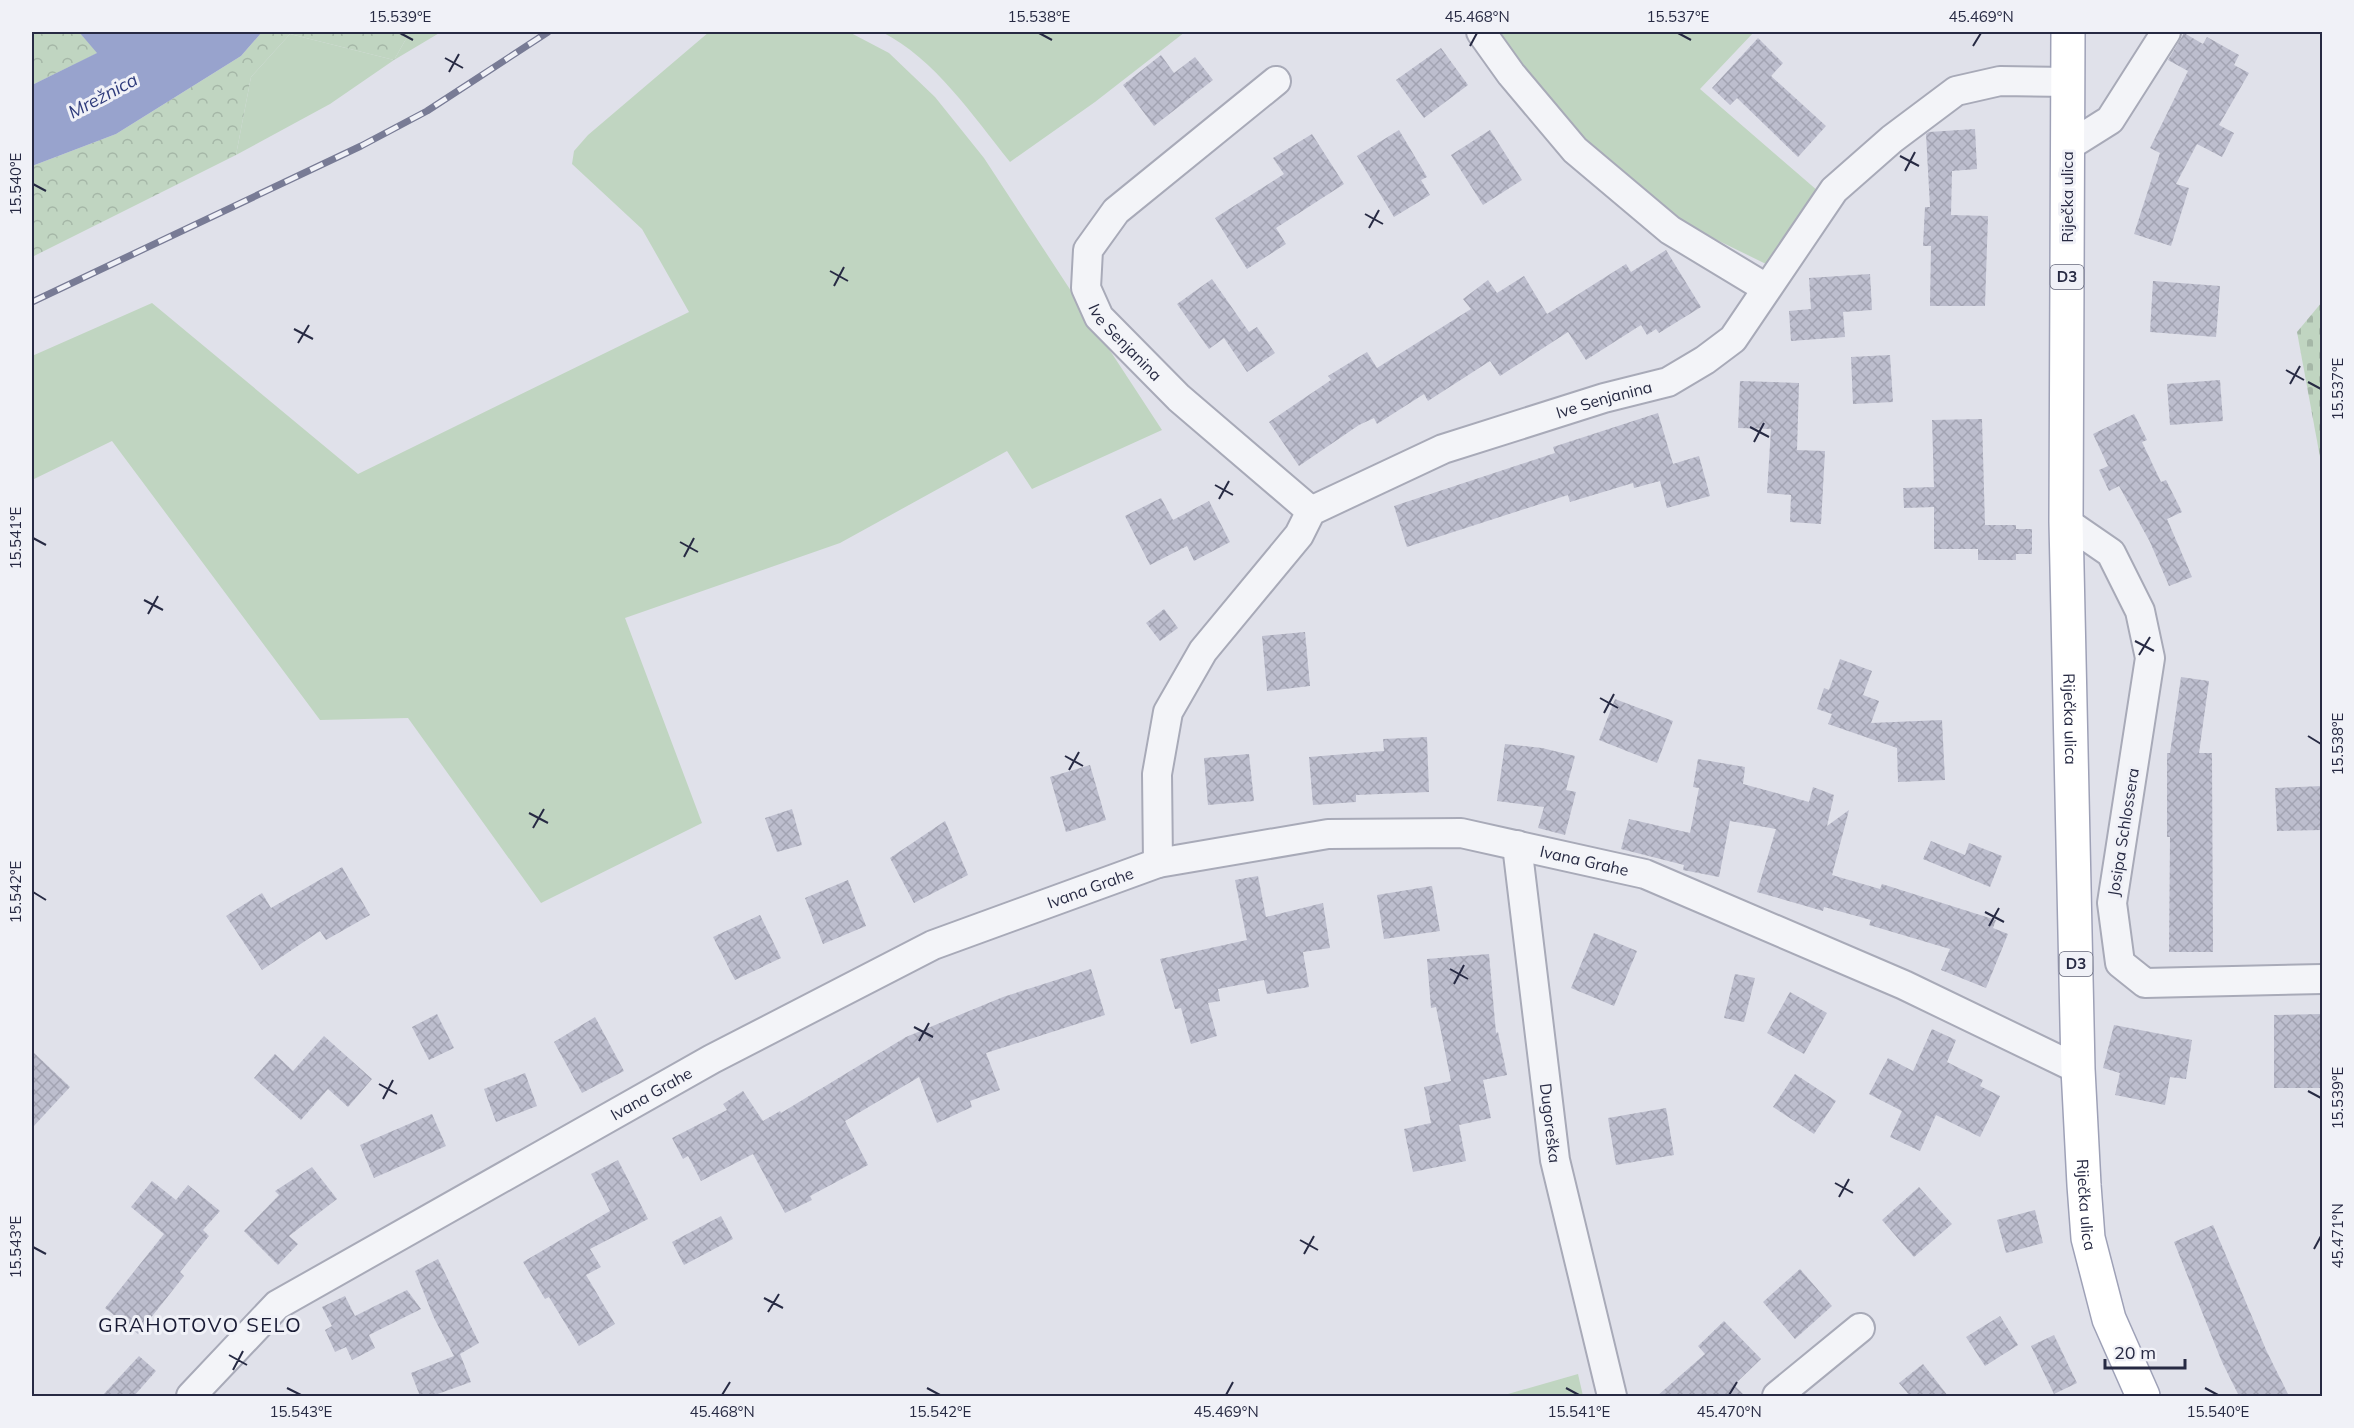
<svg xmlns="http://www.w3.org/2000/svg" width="2354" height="1428" font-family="Mulish,sans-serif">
  <defs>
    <pattern id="forest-crowns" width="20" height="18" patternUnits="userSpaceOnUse" patternTransform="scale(1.5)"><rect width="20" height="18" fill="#c0d5c1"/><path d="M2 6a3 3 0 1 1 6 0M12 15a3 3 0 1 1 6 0" fill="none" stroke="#a5b7a7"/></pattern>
    <pattern id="cemetery-stones" width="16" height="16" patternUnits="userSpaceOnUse" patternTransform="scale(1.5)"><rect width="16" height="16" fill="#c0d5c1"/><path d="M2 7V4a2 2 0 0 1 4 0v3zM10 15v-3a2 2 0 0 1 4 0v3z" fill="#a5b7a7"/></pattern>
    <pattern id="building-cross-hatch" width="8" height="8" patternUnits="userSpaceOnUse" patternTransform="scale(1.5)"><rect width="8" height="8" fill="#bdbece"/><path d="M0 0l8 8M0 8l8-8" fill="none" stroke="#a2a3b2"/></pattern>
  </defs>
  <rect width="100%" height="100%" fill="#e0e1ea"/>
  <g fill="#c0d5c1">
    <polygon points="410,32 441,32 394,60 330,104 236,155 251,77 290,34 394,60"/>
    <polygon points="709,32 849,32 889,53 935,97 984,158 1162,430 1032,489 1007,451 840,543 625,618 702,823 541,903 408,718 320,720 112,441 32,480 32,356 152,303 358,474 689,312 642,229 572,164 574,151 588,135"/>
    <path d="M882,32H1185L1095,102L1010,162C973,116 935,59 882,32Z"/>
    <polygon points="1494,32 1754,32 1700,89 1818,191 1766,264 1672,218 1548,108"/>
    <polygon points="1578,1374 1583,1396 1501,1396"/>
  </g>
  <g fill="url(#forest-crowns)">
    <polygon points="32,32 79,32 98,53 32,85"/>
    <polygon points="262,32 410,32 394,60 290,34 251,77 236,155 32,257 32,166 116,134 241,56"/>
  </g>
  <polygon fill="url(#cemetery-stones)" points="2322,302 2322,468 2297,332"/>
  <polygon fill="#98a3cd" points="79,32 262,32 241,56 116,134 32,166 32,85 97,53"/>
  <g fill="url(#building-cross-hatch)">
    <polygon points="2184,33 2203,44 2207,37 2239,55 2234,65 2249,73 2219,125 2234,133 2222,157 2197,144 2176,184 2189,188 2171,246 2134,234 2160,153 2150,148 2188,71 2168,60"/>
    <polygon points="1758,38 1783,63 1771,76 1826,126 1798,157 1737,98 1730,105 1712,88"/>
    <polygon points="1441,48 1468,85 1424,118 1396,80"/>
    <polygon points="1161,55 1174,73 1195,57 1213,80 1154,126 1123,85"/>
    <polygon points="1975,129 1977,169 1952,171 1951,215 1988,216 1985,306 1930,306 1931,246 1923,246 1925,207 1930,207 1926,134 1929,132"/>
    <polygon points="1399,130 1427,177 1421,180 1430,195 1394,217 1357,156"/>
    <polygon points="1490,130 1522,180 1483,205 1451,155"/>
    <polygon points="1312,134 1344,184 1276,228 1286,244 1247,269 1215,218 1284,174 1273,158"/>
    <polygon points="1666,250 1701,307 1659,333 1656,329 1647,335 1641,325 1586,360 1568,332 1500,376 1490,361 1428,401 1424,394 1377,424 1374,418 1359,425 1299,466 1269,422 1331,380 1328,376 1367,352 1377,368 1471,309 1463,299 1488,280 1497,293 1524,276 1547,314 1626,264 1631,272"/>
    <polygon points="1870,274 1872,310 1843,312 1845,337 1791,341 1789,311 1811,309 1809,278"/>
    <polygon points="1212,279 1249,332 1257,327 1275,353 1247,372 1224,338 1209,349 1177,304"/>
    <polygon points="2153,281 2220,286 2216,337 2150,332"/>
    <polygon points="1890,355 1893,402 1853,404 1851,357"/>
    <polygon points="2220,380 2223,421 2170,425 2167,384"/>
    <polygon points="1740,381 1799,383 1797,450 1825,451 1821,524 1790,522 1791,495 1767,493 1771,429 1738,428"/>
    <polygon points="1658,413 1673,464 1699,456 1710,496 1667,508 1660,481 1634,488 1633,483 1570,502 1568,495 1407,547 1394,506 1555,453 1553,447"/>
    <polygon points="2134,414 2147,440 2142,442 2161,482 2166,480 2182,512 2167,519 2192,577 2169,586 2150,542 2119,486 2109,491 2099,470 2108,466 2093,434"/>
    <polygon points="1982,419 1985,525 2016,525 2016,529 2032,529 2032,554 2016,554 2016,560 1978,560 1978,549 1934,549 1934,507 1904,508 1903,488 1934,487 1932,420"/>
    <polygon points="1161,498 1173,520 1209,501 1230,542 1194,561 1187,546 1150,565 1125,516"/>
    <polygon points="1164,609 1178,628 1160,641 1146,623"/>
    <polygon points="1305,632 1310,686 1267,691 1262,636"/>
    <polygon points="1840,659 1872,671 1863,695 1879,701 1871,723 1942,720 1945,780 1898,782 1897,748 1828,724 1832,714 1817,709 1824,688 1829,690"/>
    <polygon points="2181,677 2209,681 2199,753 2212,753 2213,952 2169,952 2170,837 2167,837 2167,753 2170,753"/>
    <polygon points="1615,699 1673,721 1657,763 1599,740"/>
    <polygon points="1427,737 1429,792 1356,795 1356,802 1313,805 1309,757 1384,751 1383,739"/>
    <polygon points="1505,744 1542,748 1575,756 1566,790 1576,792 1565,835 1538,828 1544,807 1497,801"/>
    <polygon points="1249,754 1254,801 1208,805 1204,758"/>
    <polygon points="1698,759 1745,767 1743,784 1809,802 1813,787 1834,795 1827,826 1849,810 1832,875 1880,889 1882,884 1996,920 1993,928 2008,934 1986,988 1941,970 1950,949 1869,925 1871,920 1824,907 1823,911 1757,892 1776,829 1730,821 1719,877 1683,870 1684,865 1621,849 1629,819 1690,833 1699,788 1693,787"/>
    <polygon points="1090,765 1106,820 1066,832 1050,777"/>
    <polygon points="2322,786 2322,830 2277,831 2275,788"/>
    <polygon points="792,809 802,845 777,852 765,818"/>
    <polygon points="945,821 968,875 914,903 890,858"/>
    <polygon points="1931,841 1965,855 1969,843 2002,856 1990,887 1923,859"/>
    <polygon points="342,867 370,915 326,940 320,931 262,970 226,916 262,893 271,908"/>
    <polygon points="1258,876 1266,917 1323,903 1330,948 1303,952 1309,987 1267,994 1264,980 1218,989 1220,1001 1208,1003 1217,1036 1191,1044 1181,1008 1175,1009 1160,959 1247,940 1235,880"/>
    <polygon points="848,880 866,926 823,944 805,898"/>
    <polygon points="1432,886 1440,931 1384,939 1377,895"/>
    <polygon points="760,915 781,958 735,980 713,937"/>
    <polygon points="1594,933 1637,951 1614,1006 1571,988"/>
    <polygon points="1489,954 1496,1033 1498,1032 1507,1075 1483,1080 1491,1118 1459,1125 1466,1161 1413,1172 1404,1129 1431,1123 1424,1087 1451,1081 1436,1007 1431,1008 1427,959"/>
    <polygon points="1091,969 1105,1015 986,1053 1000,1090 970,1101 972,1107 937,1123 919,1077 845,1121 868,1165 810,1196 812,1200 785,1213 753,1154 701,1181 688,1156 683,1159 672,1138 727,1110 723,1104 743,1091 763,1121 780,1111 781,1113 906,1037 1003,997"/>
    <polygon points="1735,974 1755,978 1744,1022 1724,1018"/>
    <polygon points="1790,992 1827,1013 1804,1054 1767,1033"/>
    <polygon points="437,1014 454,1048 429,1060 412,1027"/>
    <polygon points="2320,1014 2320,1088 2274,1088 2274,1015"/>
    <polygon points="595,1017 624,1071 582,1093 554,1042"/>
    <polygon points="2114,1025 2192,1040 2186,1079 2170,1077 2165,1105 2115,1095 2120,1073 2103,1068"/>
    <polygon points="1932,1029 1956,1040 1947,1062 1983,1080 1980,1086 2000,1096 1980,1137 1936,1115 1920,1151 1890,1137 1902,1111 1869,1094 1888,1058 1913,1071"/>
    <polygon points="324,1036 372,1079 348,1107 328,1089 301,1120 254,1078 275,1054 293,1071"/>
    <polygon points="32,1051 70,1087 32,1128"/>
    <polygon points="525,1073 537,1106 496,1122 484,1089"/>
    <polygon points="1795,1074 1836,1101 1814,1134 1773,1107"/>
    <polygon points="1666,1108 1674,1155 1616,1165 1608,1118"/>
    <polygon points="432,1114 446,1146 374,1178 360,1145"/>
    <polygon points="618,1160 648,1219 590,1249 601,1267 586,1275 615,1324 579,1346 549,1297 545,1299 523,1262 610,1211 591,1174"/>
    <polygon points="312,1167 337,1199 289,1236 298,1244 278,1265 244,1231 279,1195 275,1191"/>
    <polygon points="152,1181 176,1200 188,1185 220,1211 203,1230 209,1236 180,1272 184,1276 138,1334 105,1308 164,1234 131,1207"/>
    <polygon points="1919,1187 1952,1224 1914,1257 1882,1220"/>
    <polygon points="2035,1210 2043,1243 2006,1253 1997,1220"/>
    <polygon points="721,1216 733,1239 684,1265 672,1242"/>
    <polygon points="2213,1225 2267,1352 2289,1396 2239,1396 2222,1362 2174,1242"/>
    <polygon points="438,1259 479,1343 460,1354 471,1382 432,1396 420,1396 411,1373 454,1356 434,1318 415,1271"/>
    <polygon points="1800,1269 1832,1306 1795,1339 1763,1302"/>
    <polygon points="407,1290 421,1309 369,1335 375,1348 352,1360 346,1347 335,1352 325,1330 332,1326 322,1307 345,1296 355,1316"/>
    <polygon points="2000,1316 2018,1345 1985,1366 1966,1337"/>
    <polygon points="1724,1321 1761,1359 1734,1385 1745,1396 1657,1396 1705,1354 1698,1346"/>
    <polygon points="2054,1335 2077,1383 2054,1394 2031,1346"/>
    <polygon points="139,1356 156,1371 134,1396 102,1396"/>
    <polygon points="1923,1364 1948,1396 1910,1396 1899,1383"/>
  </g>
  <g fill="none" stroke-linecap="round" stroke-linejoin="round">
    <defs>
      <g id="minor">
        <polyline points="1481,32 1511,74 1575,150 1670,230 1766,288"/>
        <path id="s1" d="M1276,81L1116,211L1088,250L1086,288L1099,317L1179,398L1311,511"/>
        <polyline points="2067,147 2110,120 2166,32"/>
        <polyline points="2066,522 2111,553 2140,611 2150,658 2112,903 2120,963 2145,983 2322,979"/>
        <path id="s2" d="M1517,845L1555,1160L1612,1396"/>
        <path id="s3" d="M1158,863L1157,774L1168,712L1203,651L1299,535L1311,511L1443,449L1604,398L1668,382L1705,360L1733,339L1834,190L1892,139L1956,91L2000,81L2069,82"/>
        <path id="s4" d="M191,1396L277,1305L712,1059L933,945L1158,863L1328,834L1461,833L1645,874L1904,985L2078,1069"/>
        <polyline points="1777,1396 1860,1328"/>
      </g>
      <g id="major">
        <path id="s5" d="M2068,32L2066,522L2078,1069L2084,1185L2088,1238L2109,1319L2143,1396"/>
      </g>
    </defs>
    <use href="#minor" stroke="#a8aab8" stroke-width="32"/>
    <use href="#major" stroke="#9ea1b7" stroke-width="36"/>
    <use href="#minor" stroke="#f3f4f8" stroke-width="28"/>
    <use href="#major" stroke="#fff" stroke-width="33"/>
    <defs>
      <polyline id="rail" points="32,302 361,146 427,111 548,32"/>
    </defs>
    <use href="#rail" stroke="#787b95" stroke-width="7"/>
    <use href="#rail" stroke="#f0f1f7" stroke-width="4.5" stroke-dasharray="14" stroke-linecap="butt"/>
  </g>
  <path fill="none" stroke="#272a43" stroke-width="2" d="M400,33L413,40M1039,33L1052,40M1678,33L1691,40M1470,46L1477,33M1973,46L1981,33M445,58L463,68M449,72L459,54M1900,156L1919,166M1905,171L1915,152M33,184L46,191M1365,214L1383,224M1369,228L1379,210M830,271L848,281M834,286L844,267M294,329L313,339M298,343L309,325M2286,370L2304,380M2308,382L2321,389M2290,384L2300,366M1750,427L1769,437M1754,442L1764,423M1215,485L1233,495M1219,499L1229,481M33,538L46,545M680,542L698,552M684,557L694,538M144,600L163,610M148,614L158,596M2135,641L2154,651M2139,655L2150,637M1600,698L1618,708M1604,713L1614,694M2308,736L2321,744M1065,756L1083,766M1069,770L1079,752M529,813L548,823M533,828L544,809M33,892L46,900M1985,912L2004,922M1989,926L1999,908M1450,969L1468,979M1454,984L1464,965M914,1027L933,1037M919,1041L929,1023M379,1084L397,1094M2308,1091L2321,1098M383,1099L393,1080M1835,1183L1853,1193M1839,1197L1849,1179M1300,1240L1318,1250M33,1247L46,1254M2314,1249L2321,1236M1304,1254L1314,1236M764,1298L783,1308M768,1312L779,1294M229,1355L247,1365M233,1370L243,1351M287,1388L301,1395M927,1388L940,1395M1566,1388L1579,1395M2205,1388L2218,1395M722,1395L730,1382M1226,1395L1233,1382M1729,1395L1737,1382"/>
  <g text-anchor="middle" stroke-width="6" stroke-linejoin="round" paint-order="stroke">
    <g fill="#f0f1f7" stroke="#636679" stroke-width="1.5">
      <rect x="2050.5" y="265" width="33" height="24" rx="4.5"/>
      <rect x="2059.5" y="952" width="33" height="24" rx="4.5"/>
    </g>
    <g font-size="15" font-weight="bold" fill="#272a43">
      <text x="2067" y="282">D3</text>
      <text x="2076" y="969">D3</text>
    </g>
    <g font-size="16" fill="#272a43" stroke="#f0f1f7">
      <text transform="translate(2067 197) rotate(-90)" y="6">Riječka ulica</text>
      <text dy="6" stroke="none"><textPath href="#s1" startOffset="360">Ive Senjanina</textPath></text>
      <text dy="6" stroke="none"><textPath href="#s3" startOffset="714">Ive Senjanina</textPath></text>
      <text dy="6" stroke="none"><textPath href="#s5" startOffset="687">Riječka ulica</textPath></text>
      <text transform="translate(2123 832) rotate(-81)" y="6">Josipa Schlossera</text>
      <text dy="6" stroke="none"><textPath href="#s4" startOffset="1545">Ivana Grahe</textPath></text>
      <text dy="6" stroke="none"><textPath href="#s4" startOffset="1041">Ivana Grahe</textPath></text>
      <text dy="6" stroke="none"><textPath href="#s4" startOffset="555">Ivana Grahe</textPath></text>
      <text dy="6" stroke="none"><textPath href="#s2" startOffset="280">Dugoreška</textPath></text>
      <text dy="6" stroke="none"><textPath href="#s5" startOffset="1173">Riječka ulica</textPath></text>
    </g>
    <g font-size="18" font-style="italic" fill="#2e3b7b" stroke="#f0f1f7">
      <text transform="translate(103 96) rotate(-28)" y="6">Mrežnica</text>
    </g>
    <g font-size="20" letter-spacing="1.5" fill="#191b34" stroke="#f0f1f7">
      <text x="200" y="1332">GRAHOTOVO SELO</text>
    </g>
  </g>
  <rect width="2354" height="1428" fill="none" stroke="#f0f1f7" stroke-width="66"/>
  <path d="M2105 1359v9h80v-9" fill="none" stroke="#272a43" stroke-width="3"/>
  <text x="2114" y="1359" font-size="18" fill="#272a43" stroke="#f0f1f7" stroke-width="4.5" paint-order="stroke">20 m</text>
  <rect x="33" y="33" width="2288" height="1362" fill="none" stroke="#272a43" stroke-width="2"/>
  <g font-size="15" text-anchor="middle" fill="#272a43">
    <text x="400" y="22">15.539°E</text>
    <text x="1039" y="22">15.538°E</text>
    <text x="1477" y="22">45.468°N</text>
    <text x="1678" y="22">15.537°E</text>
    <text x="1981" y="22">45.469°N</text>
    <text transform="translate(16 184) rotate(-90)" y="5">15.540°E</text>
    <text transform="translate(2338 389) rotate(-90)" y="5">15.537°E</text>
    <text transform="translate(16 538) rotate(-90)" y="5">15.541°E</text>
    <text transform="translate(2338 744) rotate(-90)" y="5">15.538°E</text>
    <text transform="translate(16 892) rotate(-90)" y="5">15.542°E</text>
    <text transform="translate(2338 1098) rotate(-90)" y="5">15.539°E</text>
    <text transform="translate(2338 1236) rotate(-90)" y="5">45.471°N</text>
    <text transform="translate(16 1247) rotate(-90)" y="5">15.543°E</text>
    <text x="301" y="1417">15.543°E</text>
    <text x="722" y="1417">45.468°N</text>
    <text x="940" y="1417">15.542°E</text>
    <text x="1226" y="1417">45.469°N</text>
    <text x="1579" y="1417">15.541°E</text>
    <text x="1729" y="1417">45.470°N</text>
    <text x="2218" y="1417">15.540°E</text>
  </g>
</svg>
